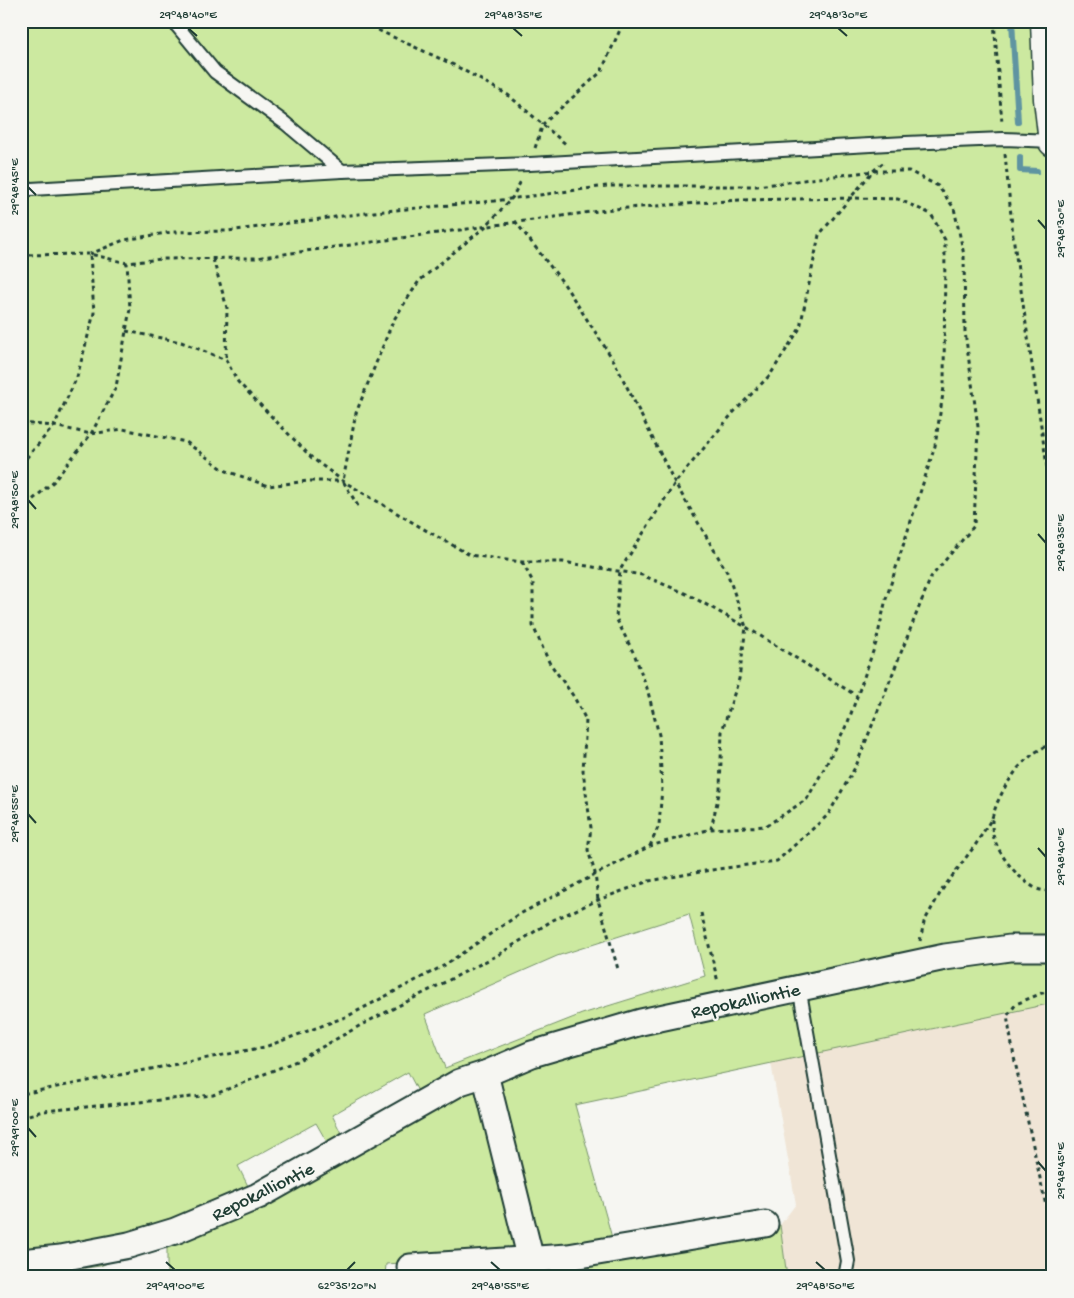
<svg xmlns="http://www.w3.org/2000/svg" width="1074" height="1298" font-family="'Gochi Hand',sans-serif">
  <rect width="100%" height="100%" fill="#f6f6f2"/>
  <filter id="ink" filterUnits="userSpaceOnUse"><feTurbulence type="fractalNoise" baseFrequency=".02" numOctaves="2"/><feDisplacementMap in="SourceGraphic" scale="10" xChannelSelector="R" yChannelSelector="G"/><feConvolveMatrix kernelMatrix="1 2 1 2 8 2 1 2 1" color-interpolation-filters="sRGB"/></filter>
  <g filter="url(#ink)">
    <polygon fill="#f0e5d6" points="1053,1003 1053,1277 787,1277 780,1225 796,1204 771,1063"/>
    <path fill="#cce9a0" stroke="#76936a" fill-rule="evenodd" d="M21,21H1053L1043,75L1053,159V1003L575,1105L616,1252L780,1225L787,1277H523L518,1255L386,1264L385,1277H167V1243L152,1246L100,1266L21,1277ZM689,914L705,976L582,1014L445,1068L425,1014L557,956ZM408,1072L422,1099L346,1143L332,1115ZM316,1123L332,1151L252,1194L238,1166Z"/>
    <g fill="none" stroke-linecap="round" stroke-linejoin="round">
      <g stroke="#5e94a1" stroke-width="6">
        <polyline points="1012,21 1018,122"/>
        <polyline points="1020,157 1020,170 1037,171"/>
      </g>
      <defs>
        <g id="service">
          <polyline points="173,21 215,72 285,123 342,171"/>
          <polyline points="31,189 342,171 530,164 906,143 1003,139 1053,141"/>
          <polyline points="799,987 848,1261 845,1277"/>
        </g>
        <g id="minor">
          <polyline points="485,1074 531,1260"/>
          <polyline points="21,1262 61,1258 129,1245 175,1231 258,1196 460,1082 485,1074 532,1054 641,1022 945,957 1010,948 1053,948"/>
          <polyline points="410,1267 568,1257 765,1224"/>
        </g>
        <polyline id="secondary" points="1045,21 1048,99 1053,142"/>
      </defs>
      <use href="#service" stroke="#1f3d34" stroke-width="16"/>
      <use href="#minor" stroke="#1f3d34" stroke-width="29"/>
      <use href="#secondary" stroke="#1f3d34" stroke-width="31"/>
      <g stroke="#1f3d34" stroke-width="3" stroke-dasharray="4 4" stroke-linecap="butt">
        <polyline points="365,21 380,31 454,65 508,95 568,146"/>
        <polyline points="994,21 1002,123"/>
        <polyline points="535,148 543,124 601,72 624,21"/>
        <polyline points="1005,154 1013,236 1053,507"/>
        <polyline points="515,221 564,284 614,361 675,483 727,572 746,627 739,679 722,731 720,789 711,829"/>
        <polyline points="21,255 90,254 127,263 161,259 255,258 613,209 740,200 851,198 898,199 931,214 945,240 944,387 935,446 886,599 876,643 848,722 825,767 807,799 766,826 711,829 650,846 518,915 445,965 348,1016 265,1047 21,1094"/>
        <polyline points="213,259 227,308 226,360"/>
        <polyline points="126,331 181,342 226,360 238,382 312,458 343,481 422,528 470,555 522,562 563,562 642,575 689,595 746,627 857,696"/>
        <polyline points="21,423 54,426 91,434 123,429 186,442 224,470 268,486 308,481 342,481"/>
        <polyline points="21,464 54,426 77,377 94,313 90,254"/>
        <polyline points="358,506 343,481 356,413 393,321 419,281 486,226 512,198 521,181"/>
        <polyline points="21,510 54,481 91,434 116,387 130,309 127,263"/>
        <polyline points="522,562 533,582 533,626 549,662 574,697 586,720 583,771 591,828 588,850 595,873 598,900 618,969"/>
        <path d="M992,819C992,824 992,830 993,835C999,856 1018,879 1037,889C1042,891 1048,891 1053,892"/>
        <polyline points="650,846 659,825 662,788 659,735 647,688 635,656 616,618 620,570 675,483 733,413 770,375 800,328 819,235 873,171 884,162"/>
        <polyline points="701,913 718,982"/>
        <polyline points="920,941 924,922 942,890 976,844 992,818 997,803 1006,785 1018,768 1034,753 1053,742"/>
        <polyline points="21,1117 43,1111 213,1095 299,1060 361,1025 498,955 553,920 598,900 649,881 711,870 777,861 828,815 856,766 931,577 974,526 978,427 965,332 964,255 954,208 938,186 909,171 873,171 757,186 607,186 494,201 374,212 228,231 172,232 124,240 90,254"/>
        <polyline points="1052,1234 1014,1057 1007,1016 1016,1004 1042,993 1053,992"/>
      </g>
      <use href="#service" stroke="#f6f6f2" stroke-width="12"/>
      <use href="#minor" stroke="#f6f6f2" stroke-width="25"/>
      <use href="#secondary" stroke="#f6f6f2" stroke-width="28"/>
    </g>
  </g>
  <path fill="none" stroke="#1f3d34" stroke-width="2" d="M188,28L197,36M513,28L522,36M838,28L847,36M28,187L36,195M1038,220L1046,229M28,500L36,509M1038,534L1046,543M28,814L36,823M1038,848L1046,857M28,1128L36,1137M1038,1162L1046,1171M166,1262L175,1270M491,1262L500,1270M816,1262L825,1270M347,1270L355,1262"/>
  <g text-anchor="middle" stroke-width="4.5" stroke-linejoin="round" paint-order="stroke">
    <g font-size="19" fill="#1f3d34" stroke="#f6f6f2">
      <text transform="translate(745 999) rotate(-12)" y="7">Repokalliontie</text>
      <text transform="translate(262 1190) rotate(-26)" y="7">Repokalliontie</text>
    </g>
  </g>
  <rect width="1074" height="1298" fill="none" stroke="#f6f6f2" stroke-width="55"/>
  <rect x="28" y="28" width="1018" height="1242" fill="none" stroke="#1f3d34" stroke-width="2"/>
  <g font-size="12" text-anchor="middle" fill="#1f3d34">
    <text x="188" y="18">29°48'40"E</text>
    <text x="513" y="18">29°48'35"E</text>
    <text x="838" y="18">29°48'30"E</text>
    <text transform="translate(14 187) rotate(-90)" y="4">29°48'45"E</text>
    <text transform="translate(1060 229) rotate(-90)" y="4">29°48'30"E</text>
    <text transform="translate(14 500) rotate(-90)" y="4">29°48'50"E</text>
    <text transform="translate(1060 543) rotate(-90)" y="4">29°48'35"E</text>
    <text transform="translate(14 814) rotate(-90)" y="4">29°48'55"E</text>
    <text transform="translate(1060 857) rotate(-90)" y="4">29°48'40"E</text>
    <text transform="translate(14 1128) rotate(-90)" y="4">29°49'00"E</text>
    <text transform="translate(1060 1171) rotate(-90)" y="4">29°48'45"E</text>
    <text x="175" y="1289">29°49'00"E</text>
    <text x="347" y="1289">62°35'20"N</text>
    <text x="500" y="1289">29°48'55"E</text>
    <text x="825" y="1289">29°48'50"E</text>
  </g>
</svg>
